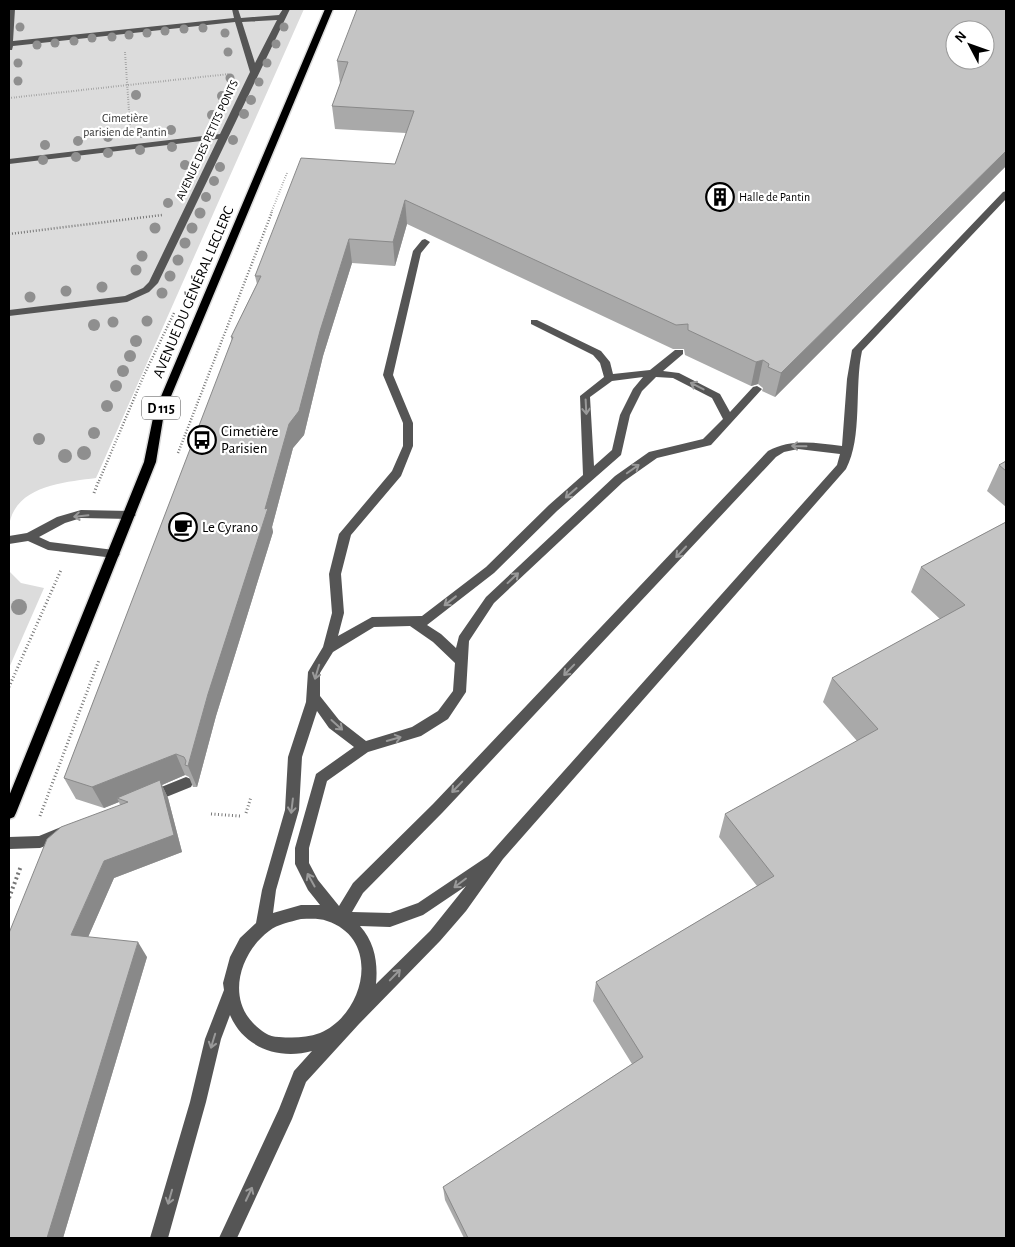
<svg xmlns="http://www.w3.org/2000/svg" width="1015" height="1247" font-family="'Alegreya Sans',sans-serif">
  <rect width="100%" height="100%" fill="#fff"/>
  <g fill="#dcdcdc">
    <path d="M9,9H304L96,478C66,482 19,485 10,521C8,528 9,537 9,544Z"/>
    <polygon points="9,571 21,583 44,588 9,668"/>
  </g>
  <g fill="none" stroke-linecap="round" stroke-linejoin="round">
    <defs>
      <polygon id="major" points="325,9 333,9 164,413 156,462 16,813 14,817 9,819 9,796 144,462 154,413"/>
    </defs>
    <use href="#major" stroke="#dbdbdb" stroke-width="3"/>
    <g stroke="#777" stroke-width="2" stroke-dasharray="0.5 2" stroke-linecap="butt">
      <polyline points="125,52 130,126"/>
      <polyline points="9,98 229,74"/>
      <polyline points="271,213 287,173"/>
    </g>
    <g stroke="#777" stroke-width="2.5" stroke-dasharray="1 2" stroke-linecap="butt">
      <polyline points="9,234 162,215"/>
      <polyline points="178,453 272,212"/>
      <polyline points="99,481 144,375 174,313"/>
    </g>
    <g stroke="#777" stroke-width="3" stroke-dasharray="1 2.5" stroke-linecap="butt">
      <polyline points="94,493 99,480"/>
      <polyline points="9,687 61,570"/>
      <polyline points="246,813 251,797"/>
      <polyline points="211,814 240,816"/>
      <polyline points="40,816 99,660"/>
    </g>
    <polyline stroke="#777" stroke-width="4" stroke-dasharray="2 3" stroke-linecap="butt" points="9,898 21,866"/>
    <g fill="#555" fill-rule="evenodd">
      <path d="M9,9H15L13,41L234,18L232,9H238L241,18L279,15L283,9H290L158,283L149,292L127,302L9,316V310L125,296L143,288L149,282L218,139L9,164V159L220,134L250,72L235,22L13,46L12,50H9ZM277,20L255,63L242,22Z"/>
      <path d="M1006,191V199L862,351C854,387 863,437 846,469L503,859L466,911L440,941L359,1024L306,1082L292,1119L237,1238H219L279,1109L294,1071L312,1051C279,1060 244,1048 230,1015L221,1039L206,1102L168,1238H150L190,1102L205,1039L224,990L223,983L230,957L240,938L256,923L262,890L285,810L288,757L306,702L308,672L323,647L332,613L329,574L339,534L392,471L403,446V423L383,375L413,251L422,240L425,239L430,242L421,253L393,375L413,423V446L401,476L351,535L341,574L344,613L338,636L372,617L422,616L486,567L549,505L583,475L580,396L604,377L600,363L593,355L531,324V320H537L601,351L610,362L613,374L650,370L675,350H683V354L663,371L679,373L720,394L730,412L753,387L757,386L762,389L711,445L657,458L623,482L494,603L469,641L466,692L448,719L421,736L368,752L327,781L309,848V863L318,880L339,906L353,883L433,804L768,451C792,438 816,443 842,446L847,379L852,350L1003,192ZM643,377L633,389L620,415L612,450L594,466L590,397L612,381ZM656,377L673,378L712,398L723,419L703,439L649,452L615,476L486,597L459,636L456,648L441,634L427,625L494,573L557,511L621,455L630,415L642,391ZM798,449L840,454L837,465L488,856L418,903L390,913L352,912L363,893L443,812L776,457L784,452ZM410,626L433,642L455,663L453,691L438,711L412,727L366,741L339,720L320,696V673L333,652L374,627ZM317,711L329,728L354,747L316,774L295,848V864L308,890L320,905H301L273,913L276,890L299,810L302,757ZM466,886L430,931L376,984C378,963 375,943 360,926L390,927L423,915ZM301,919C310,919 319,918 327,921C382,939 365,1014 320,1033C306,1038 293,1038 279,1037C268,1037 260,1030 253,1023C226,995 242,951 269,931C278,924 290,922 301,919Z"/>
      <polygon points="81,510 130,511 136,515 130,519 81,518 65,523 39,537 50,542 114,550 120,554 118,557 114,558 48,550 28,541 9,544 9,536 27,533 57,517"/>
      <polygon points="186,777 191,779 193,783 191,787 149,804 144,802 142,798 144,794"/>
      <polygon points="61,827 66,828 68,833 66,838 40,848 9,849 9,837 39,836"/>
    </g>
    <use href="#major" fill="#000" fill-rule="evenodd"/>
  </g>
  <g fill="#8f8f8f">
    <circle cx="20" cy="27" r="4.5"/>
    <circle cx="284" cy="27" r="4.5"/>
    <circle cx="203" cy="28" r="4.5"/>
    <circle cx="184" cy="29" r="4.5"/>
    <circle cx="165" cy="31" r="4.5"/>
    <circle cx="147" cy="33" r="4.5"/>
    <circle cx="225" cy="33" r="4.5"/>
    <circle cx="129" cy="35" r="4.5"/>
    <circle cx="112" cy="37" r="4.5"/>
    <circle cx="92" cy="38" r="4.5"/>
    <circle cx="74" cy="41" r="4.5"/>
    <circle cx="55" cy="43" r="4.5"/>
    <circle cx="276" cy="44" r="4.5"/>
    <circle cx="37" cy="45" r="4.5"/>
    <circle cx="228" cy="52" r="4.5"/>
    <circle cx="18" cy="63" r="4.5"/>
    <circle cx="267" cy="63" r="4.5"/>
    <circle cx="230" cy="78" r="4.5"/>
    <circle cx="18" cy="81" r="4.5"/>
    <circle cx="259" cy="82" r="4.5"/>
    <circle cx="136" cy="95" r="5"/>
    <circle cx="222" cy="96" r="5"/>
    <circle cx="251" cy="100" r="5"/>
    <circle cx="244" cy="114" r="5"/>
    <circle cx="212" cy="115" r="5"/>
    <circle cx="171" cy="130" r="5"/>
    <circle cx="141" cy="133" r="5"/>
    <circle cx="108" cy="137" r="5"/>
    <circle cx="233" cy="140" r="5"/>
    <circle cx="78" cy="141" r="5"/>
    <circle cx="45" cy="145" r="5"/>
    <circle cx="172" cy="147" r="5"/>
    <circle cx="140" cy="150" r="5"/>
    <circle cx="108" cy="153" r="5"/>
    <circle cx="76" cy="157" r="5"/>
    <circle cx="43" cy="160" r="5"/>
    <circle cx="185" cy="165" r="5"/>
    <circle cx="220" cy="167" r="5"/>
    <circle cx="214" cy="181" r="5"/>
    <circle cx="206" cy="197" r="5"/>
    <circle cx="168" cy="203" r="5"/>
    <circle cx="200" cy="213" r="5.5"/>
    <circle cx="155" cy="228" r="5.5"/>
    <circle cx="192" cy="228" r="5.5"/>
    <circle cx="185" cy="243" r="5.5"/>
    <circle cx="142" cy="256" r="5.5"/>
    <circle cx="178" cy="260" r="5.5"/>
    <circle cx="136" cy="270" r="5.5"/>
    <circle cx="170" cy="276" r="5.5"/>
    <circle cx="102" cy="287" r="5.5"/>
    <circle cx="66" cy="291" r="5.5"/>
    <circle cx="162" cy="293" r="5.5"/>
    <circle cx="30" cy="297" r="5.5"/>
    <circle cx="147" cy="321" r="5.5"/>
    <circle cx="113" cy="322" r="5.5"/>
    <circle cx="94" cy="325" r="6"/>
    <circle cx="136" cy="341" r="6"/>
    <circle cx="130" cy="356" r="6"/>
    <circle cx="123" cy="371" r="6"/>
    <circle cx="116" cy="386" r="6"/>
    <circle cx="107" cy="406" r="6"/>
    <circle cx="94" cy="433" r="6"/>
    <circle cx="39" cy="439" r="6"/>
    <circle cx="84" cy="453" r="7"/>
    <circle cx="65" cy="456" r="7"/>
    <circle cx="19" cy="607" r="8"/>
  </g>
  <g fill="#a9a9a9">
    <polygon points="1006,9 1006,166 775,397 762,391 763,388 758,384 751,386 685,355 684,349 673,349 407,224 395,266 352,263 323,356 304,435 293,448 272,527 273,532 216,716 197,787 193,787 189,777 185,775 162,785 168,798 182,852 114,878 88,937 147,957 63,1238 9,1238 120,805 119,802 104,808 76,799 64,778 232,341 231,337 257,284 255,276 395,164 406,133 335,129 332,106 340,84 337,61"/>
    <polygon points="1006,461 1006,507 987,491 999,465"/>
    <polygon points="1006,522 1006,1238 464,1238 445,1200 443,1187 632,1064 593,1001 596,982 757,886 719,837 725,814 857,741 823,702 832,678 940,619 911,592 921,567"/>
  </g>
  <g fill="#898989">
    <polygon points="1006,151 1006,166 775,397 781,373"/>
    <polygon points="405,200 407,224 395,266 393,242"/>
    <polygon points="349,239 352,263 323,356 304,435 293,448 272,527 273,532 216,716 197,787 188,766 208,694 265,509 289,424 320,331"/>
    <polygon points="763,360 758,384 751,386 756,362"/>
    <polygon points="176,754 185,775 162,785 168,798 182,852 114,878 82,951 71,935 104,861 162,785 117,798 119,802 104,808 92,787"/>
    <polygon points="138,942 147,957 63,1238 47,1238"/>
  </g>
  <g fill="#c4c4c4" stroke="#898989" fill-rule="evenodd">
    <path d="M357,9H1006V151L781,373L768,367L769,364L763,360L756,362L688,330V324L676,325L405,200L393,242L349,239L320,331L299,411L289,424L265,509L268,508L208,694L188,766L185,765L186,761L184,757L176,754L92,787L64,778L233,337H231L261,276H255L301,158L395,164L414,111L332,106L348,62L337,61ZM955,30H985V60H955Z"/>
    <polygon points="1006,461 1006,471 999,465"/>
    <polygon points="1006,522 1006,1238 468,1238 443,1187 643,1057 596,982 774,876 725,814 878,729 832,678 965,605 921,567"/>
    <polygon points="160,780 174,835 104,861 71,935 138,942 47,1238 9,1238 9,933 47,839 61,827 128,802 117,798"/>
  </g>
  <defs><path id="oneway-shaft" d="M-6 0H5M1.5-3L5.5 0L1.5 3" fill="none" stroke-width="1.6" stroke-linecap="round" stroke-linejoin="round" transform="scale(1.25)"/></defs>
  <g stroke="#999">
    <use href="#oneway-shaft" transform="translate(697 386) rotate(-153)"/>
    <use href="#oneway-shaft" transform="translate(586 407) rotate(87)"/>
    <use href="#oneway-shaft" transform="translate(799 446) rotate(-179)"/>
    <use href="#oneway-shaft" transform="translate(633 469) rotate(-35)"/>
    <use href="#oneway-shaft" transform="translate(571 493) rotate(139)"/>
    <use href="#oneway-shaft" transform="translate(81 516) rotate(174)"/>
    <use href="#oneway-shaft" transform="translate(681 552) rotate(133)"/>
    <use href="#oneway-shaft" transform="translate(513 578) rotate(-43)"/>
    <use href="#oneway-shaft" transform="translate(450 601) rotate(142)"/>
    <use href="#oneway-shaft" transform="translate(569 670) rotate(134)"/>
    <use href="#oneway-shaft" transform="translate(317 672) rotate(107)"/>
    <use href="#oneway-shaft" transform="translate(337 725) rotate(42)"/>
    <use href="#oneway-shaft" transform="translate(394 739) rotate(-16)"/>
    <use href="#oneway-shaft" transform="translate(457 787) rotate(134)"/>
    <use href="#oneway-shaft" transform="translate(292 806) rotate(97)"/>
    <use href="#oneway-shaft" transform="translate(311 880) rotate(-119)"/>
    <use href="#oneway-shaft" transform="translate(460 883) rotate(143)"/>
    <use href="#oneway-shaft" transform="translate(395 975) rotate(-46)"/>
    <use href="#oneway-shaft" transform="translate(213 1041) rotate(107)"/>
    <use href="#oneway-shaft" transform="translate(249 1194) rotate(-65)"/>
    <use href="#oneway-shaft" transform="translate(170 1197) rotate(106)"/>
  </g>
  <defs>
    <symbol id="building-ring" viewBox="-11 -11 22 22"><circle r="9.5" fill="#fff" stroke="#000" stroke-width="1.5"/><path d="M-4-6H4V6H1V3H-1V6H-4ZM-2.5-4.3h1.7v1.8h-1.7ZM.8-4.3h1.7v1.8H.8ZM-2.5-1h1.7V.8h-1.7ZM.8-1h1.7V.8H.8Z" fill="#000"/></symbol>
    <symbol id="bus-ring" viewBox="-11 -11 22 22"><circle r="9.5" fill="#fff" stroke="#000" stroke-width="1.5"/><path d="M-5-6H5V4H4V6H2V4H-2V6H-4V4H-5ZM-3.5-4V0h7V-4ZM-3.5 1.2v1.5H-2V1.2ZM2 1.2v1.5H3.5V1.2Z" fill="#000"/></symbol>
    <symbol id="cafe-ring" viewBox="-11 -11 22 22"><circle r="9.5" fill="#fff" stroke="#000" stroke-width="1.5"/><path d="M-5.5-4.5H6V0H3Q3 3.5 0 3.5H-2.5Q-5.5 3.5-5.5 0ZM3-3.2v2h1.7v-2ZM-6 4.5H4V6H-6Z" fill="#000"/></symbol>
  </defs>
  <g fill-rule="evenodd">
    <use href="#building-ring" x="704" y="181" width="32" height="32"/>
    <use href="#bus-ring" x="186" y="424" width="32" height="32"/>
    <use href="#cafe-ring" x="167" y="511" width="32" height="32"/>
  </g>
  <g text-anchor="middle" stroke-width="4.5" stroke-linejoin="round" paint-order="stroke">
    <g font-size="12" fill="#333" stroke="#fff">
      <text x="125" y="122">Cimetière<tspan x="125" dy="14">parisien de Pantin</tspan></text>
    </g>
    <g font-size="12" fill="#000" stroke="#fff">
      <text transform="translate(207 140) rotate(-65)" y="4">AVENUE DES PETITS PONTS</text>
    </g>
    <g font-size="12" fill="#000" stroke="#fff" text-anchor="start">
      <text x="739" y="201">Halle de Pantin</text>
    </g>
    <rect fill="#fff" stroke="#4c4c4c" stroke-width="1" x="142" y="396.5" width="38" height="23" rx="4"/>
    <g font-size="14" font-weight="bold" fill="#000">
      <text x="161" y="413">D 115</text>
    </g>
    <g font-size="15" fill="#000" stroke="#fff">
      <text transform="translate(193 292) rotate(-67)" y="5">AVENUE DU GÉNÉRAL LECLERC</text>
    </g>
    <g font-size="15" fill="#000" stroke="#fff" text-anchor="start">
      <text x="221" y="436">Cimetière<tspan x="221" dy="17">Parisien</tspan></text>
      <text x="202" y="532">Le Cyrano</text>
    </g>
  </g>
  <rect width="1015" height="1247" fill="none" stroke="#000000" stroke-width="20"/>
  <g transform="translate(970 45) rotate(311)"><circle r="24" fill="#ffffff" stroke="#999999"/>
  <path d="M0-4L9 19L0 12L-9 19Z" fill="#000000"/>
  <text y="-8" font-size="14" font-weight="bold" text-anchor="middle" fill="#000000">N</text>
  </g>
</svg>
